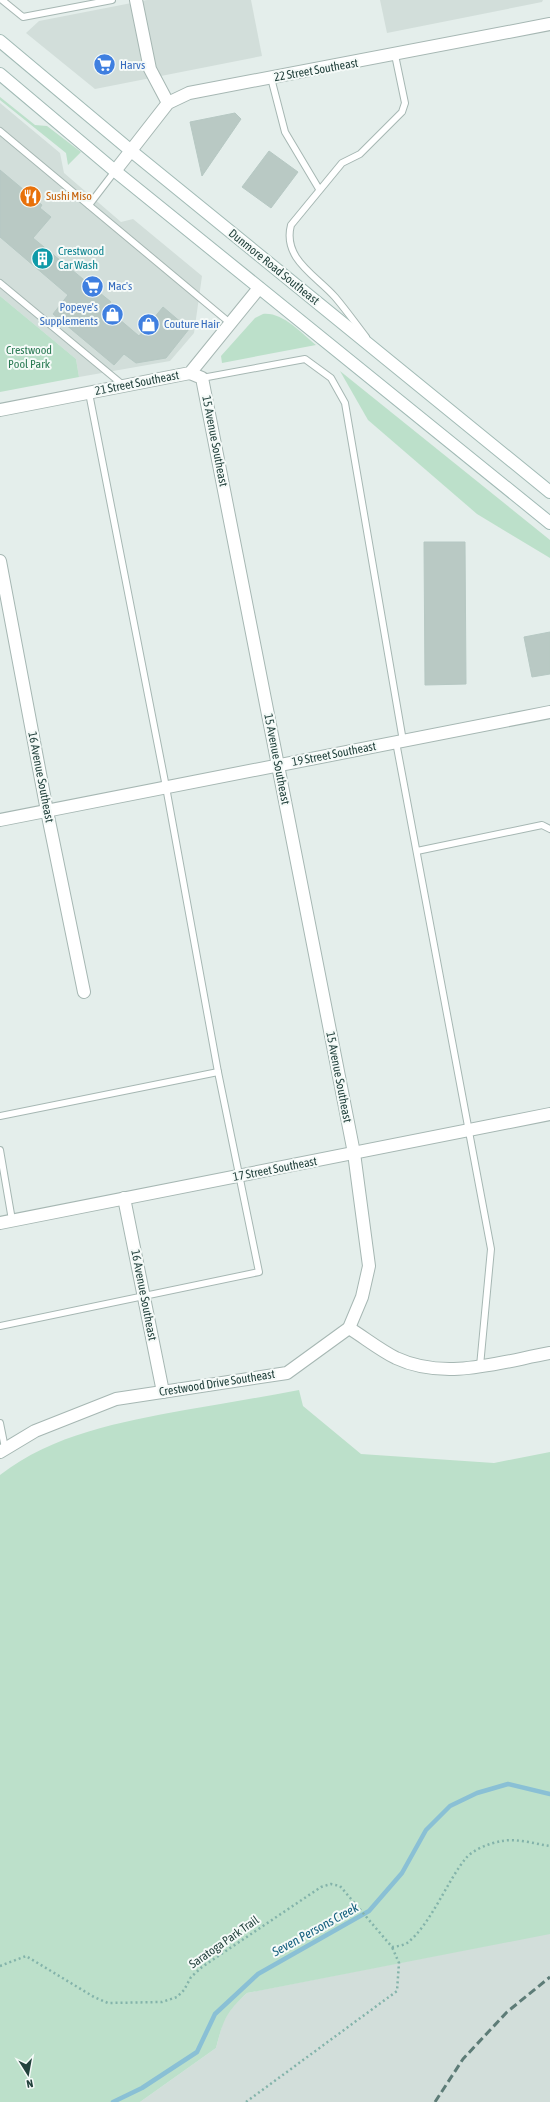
<svg xmlns="http://www.w3.org/2000/svg" width="550" height="2102" font-family="'Asap Condensed',sans-serif">
  <rect width="100%" height="100%" fill="#e4eeeb"/>
  <g fill="#d2deda">
    <polygon points="147,0 251,0 262,56 95,89 26,33 39,21"/>
    <polygon points="380,0 543,0 542,2 387,33"/>
    <polygon points="0,103 60,153 64,173 121,222 133,219 202,276 194,333 170,361 79,377 76,359 0,296"/>
    <polygon points="550,1933 550,2102 140,2102 216,2048 223,2022 233,2006 247,1993"/>
  </g>
  <g fill="#bce0ca">
    <polygon points="0,97 35,125 47,126 81,152 68,165 66,153 0,100"/>
    <polygon points="0,296 76,359 79,377 0,392"/>
    <path d="M263,314C283,312 301,333 316,345L222,363L221,356L255,318Z"/>
    <polygon points="340,371 550,540 550,558 477,514 368,420"/>
    <path d="M299,1390L303,1406L361,1454L494,1463L550,1452V1934L247,1993C226,2012 223,2021 216,2048L140,2102H0V1475C53,1434 120,1422 185,1410C223,1404 261,1397 299,1390Z"/>
  </g>
  <g fill="none" stroke-linecap="round" stroke-linejoin="round">
    <polyline stroke="#8ac0d5" stroke-width="4.5" points="113,2102 142,2088 197,2052 215,2014 258,1974 369,1911 402,1873 426,1830 450,1806 477,1793 508,1784 550,1794"/>
  </g>
  <g fill="#b9c9c4" stroke="#b6c8c3">
    <polygon points="235,113 241,119 202,176 190,122"/>
    <polygon points="269,151 298,172 271,208 242,187"/>
    <polygon points="0,170 42,205 40,208 51,217 33,238 111,302 106,308 139,336 163,307 189,329 166,358 136,363 124,354 114,365 53,314 68,295 0,237"/>
    <polygon points="424,542 465,542 466,684 425,685"/>
    <polygon points="550,632 550,674 532,677 524,637"/>
  </g>
  <g fill="none" stroke-linecap="round" stroke-linejoin="round">
    <defs>
      <g id="service">
        <polyline points="2,0 23,17 112,0"/>
        <polyline points="271,78 285,132 319,189"/>
        <polyline points="0,131 230,323"/>
        <polyline points="89,205 115,171"/>
        <polyline points="0,283 123,385"/>
        <path d="M366,337C356,324 346,310 335,297C317,276 282,259 291,225L342,163L360,154L402,112L405,103L395,55"/>
        <polyline points="202,378 305,359 331,378 345,403 403,741"/>
        <polyline points="396,742 491,1249 480,1366"/>
        <polyline points="417,851 542,825 550,829"/>
        <polyline points="0,1116 218,1072"/>
        <polyline points="0,1150 12,1220"/>
        <polyline points="0,1326 259,1272 218,1072 166,787 89,393"/>
        <polyline points="0,1423 5,1448"/>
      </g>
      <g id="minor">
        <polyline points="136,0 150,69 168,103"/>
        <polyline points="0,410 190,373 259,288"/>
        <polyline points="0,561 47,811 84,992"/>
        <polyline points="0,820 550,712"/>
        <polyline points="124,1198 163,1392"/>
        <polyline points="0,1223 550,1114"/>
        <path d="M349,1328C365,1338 380,1350 396,1358C445,1381 500,1362 550,1353"/>
        <polyline points="0,1452 35,1431 116,1399 287,1373 349,1328 362,1297 369,1266 354,1153 202,378 190,373"/>
      </g>
      <polyline id="tertiary" points="115,171 168,103 189,93 550,24"/>
      <g id="secondary">
        <polyline points="0,41 130,150 550,492"/>
        <polyline points="0,74 115,171 550,523"/>
      </g>
    </defs>
    <use href="#service" stroke="#a6b7b3" stroke-width="8"/>
    <use href="#minor" stroke="#a6b7b3" stroke-width="14"/>
    <use href="#tertiary" stroke="#a6b7b3" stroke-width="14"/>
    <use href="#secondary" stroke="#a1bab5" stroke-width="14"/>
    <g stroke="#83b3aa" stroke-width="2.5" stroke-dasharray="2 3" stroke-linecap="butt">
      <path d="M0,1966L26,1956L94,1997L108,2003L162,2002L177,1997L184,1990L191,1977L202,1967L321,1887L331,1884L340,1886L392,1947C397,1946 402,1946 407,1943C430,1926 447,1881 466,1858C474,1849 490,1843 502,1841C517,1838 535,1844 550,1846"/>
      <polyline points="246,2102 397,1991 399,1963 392,1947"/>
    </g>
    <use href="#service" stroke="#fff" stroke-width="6"/>
    <use href="#minor" stroke="#fff" stroke-width="12"/>
    <use href="#tertiary" stroke="#fff" stroke-width="12"/>
    <use href="#secondary" stroke="#fff" stroke-width="12"/>
    <polyline stroke="#5d7c77" stroke-width="3" stroke-dasharray="8 4" stroke-linecap="butt" points="435,2102 463,2059 507,2012 550,1977"/>
  </g>
  <defs>
    <symbol id="supermarket-disc" viewBox="-11 -11 22 22"><circle r="9.5" fill="#3f7fe0" stroke="#f5faf8"/><path d="M-6-5.5h2.5l.6 2H6L4.5 2H-2.5L-4.4-4H-6ZM-1.5 3.2a1.3 1.3 0 1 0 .1 0ZM3 3.2a1.3 1.3 0 1 0 .1 0Z" fill="#fff"/></symbol>
    <symbol id="restaurant-disc" viewBox="-11 -11 22 22"><circle r="9.5" fill="#e8710a" stroke="#f5faf8"/><path d="M-5-6h1v4h1v-4h1v4h1v-4h1v5L-1.5 .5V6h-2V.5L-5-1ZM5-6V6H3V1.5H1.5Q1.5-4 5-6Z" fill="#fff"/></symbol>
    <symbol id="building-disc" viewBox="-11 -11 22 22"><circle r="9.5" fill="#0f9aa8" stroke="#f5faf8"/><path d="M-4-6H4V6H1V3H-1V6H-4ZM-2.5-4.3h1.7v1.8h-1.7ZM.8-4.3h1.7v1.8H.8ZM-2.5-1h1.7V.8h-1.7ZM.8-1h1.7V.8H.8Z" fill="#fff"/></symbol>
    <symbol id="shop-disc" viewBox="-11 -11 22 22"><circle r="9.5" fill="#3f7fe0" stroke="#f5faf8"/><path d="M-5-2.5h2.3a2.7 3.5 0 0 1 5.4 0H5L5.5 6h-11ZM-1.5-2.5h3a1.5 2.3 0 0 0-3 0Z" fill="#fff"/></symbol>
  </defs>
  <g fill-rule="evenodd">
    <use href="#supermarket-disc" x="92" y="52" width="25" height="25"/>
    <use href="#restaurant-disc" x="18" y="184" width="25" height="25"/>
    <use href="#building-disc" x="30" y="246" width="25" height="25"/>
    <use href="#supermarket-disc" x="80" y="274" width="25" height="25"/>
    <use href="#shop-disc" x="100" y="302" width="25" height="25"/>
    <use href="#shop-disc" x="136" y="312" width="25" height="25"/>
  </g>
  <g text-anchor="middle" stroke-width="4" stroke-linejoin="round" paint-order="stroke">
    <g font-size="12" fill="#366cbe" stroke="#f5faf8" text-anchor="start">
      <text x="120" y="69">Harvs</text>
      <text x="108" y="290">Mac's</text>
      <text x="98" y="311" text-anchor="end">Popeye's<tspan x="98" dy="14">Supplements</tspan></text>
      <text x="164" y="328">Couture Hair</text>
    </g>
    <g font-size="12" fill="#22413c" stroke="#f5faf8">
      <text transform="translate(316 70) rotate(-10)" y="4">22 Street Southeast</text>
      <text transform="translate(274 267) rotate(39)" y="4">Dunmore Road Southeast</text>
      <text transform="translate(137 383) rotate(-11)" y="4">21 Street Southeast</text>
      <text transform="translate(215 441) rotate(79)" y="4">15 Avenue Southeast</text>
      <text transform="translate(334 754) rotate(-11)" y="4">19 Street Southeast</text>
      <text transform="translate(277 759) rotate(79)" y="4">15 Avenue Southeast</text>
      <text transform="translate(41 777) rotate(79)" y="4">16 Avenue Southeast</text>
      <text transform="translate(339 1077) rotate(79)" y="4">15 Avenue Southeast</text>
      <text transform="translate(275 1169) rotate(-11)" y="4">17 Street Southeast</text>
      <text transform="translate(144 1295) rotate(79)" y="4">16 Avenue Southeast</text>
      <text transform="translate(217 1383) rotate(-9)" y="4">Crestwood Drive Southeast</text>
      <text transform="translate(224 1942) rotate(-35)" y="4">Saratoga Park Trail</text>
    </g>
    <g font-size="12" fill="#c56008" stroke="#f5faf8" text-anchor="start">
      <text x="46" y="200">Sushi Miso</text>
    </g>
    <g font-size="12" fill="#0d838f" stroke="#f5faf8" text-anchor="start">
      <text x="58" y="255">Crestwood<tspan x="58" dy="14">Car Wash</tspan></text>
    </g>
    <g font-size="12" fill="#2a7a53" stroke="#f5faf8">
      <text x="29" y="354">Crestwood<tspan x="29" dy="14">Pool Park</tspan></text>
    </g>
    <g font-size="13" font-style="italic" fill="#186280" stroke="#f5faf8">
      <text transform="translate(315 1929) rotate(-29)" y="5">Seven Persons Creek</text>
    </g>
  </g>
  <g transform="translate(28 2074) rotate(169)" stroke="#f5faf8" stroke-width="3" paint-order="stroke">
  <path d="M0-3L7 15L0 10L-7 15Z" fill="#22413c"/>
  <text y="-6" font-size="11" font-weight="bold" text-anchor="middle" fill="#22413c">N</text>
  </g>
</svg>
